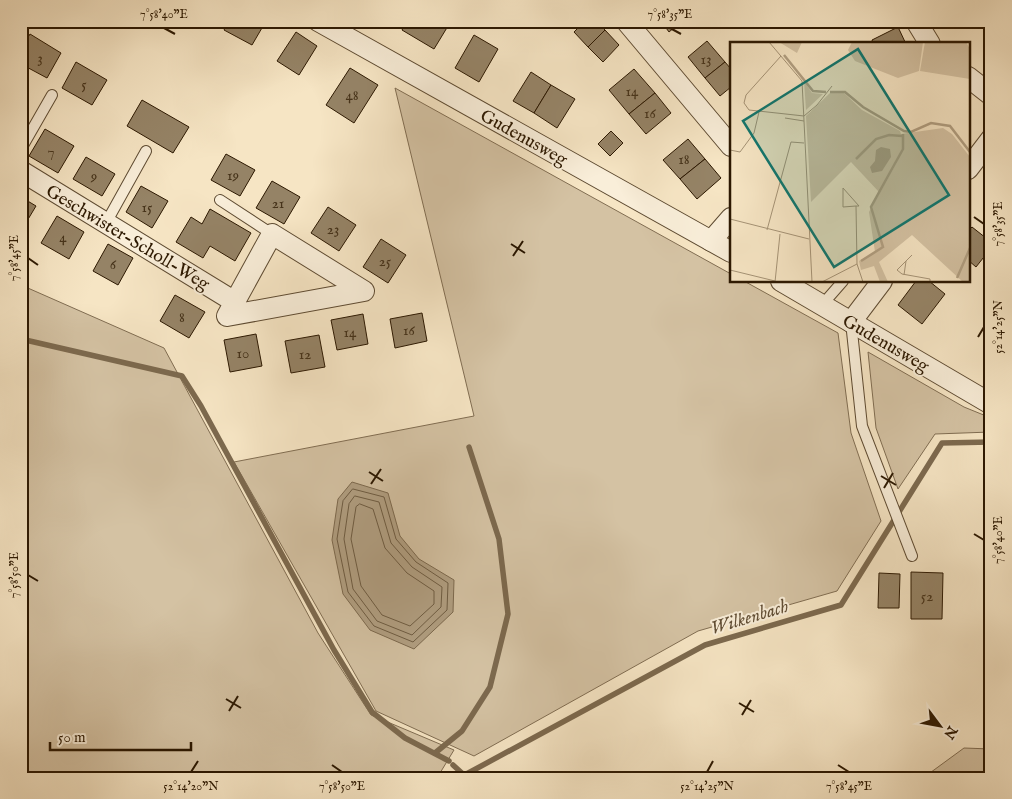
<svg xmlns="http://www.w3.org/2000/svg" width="1012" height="799" font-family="'IM FELL English',serif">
  <rect width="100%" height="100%" fill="#f6e5c4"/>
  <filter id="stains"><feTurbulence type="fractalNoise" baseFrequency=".004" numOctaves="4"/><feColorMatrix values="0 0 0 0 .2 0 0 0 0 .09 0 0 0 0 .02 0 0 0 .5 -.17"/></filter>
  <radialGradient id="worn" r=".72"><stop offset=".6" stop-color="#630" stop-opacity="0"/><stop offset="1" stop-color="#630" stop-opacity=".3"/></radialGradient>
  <g fill="#d4c2a3" stroke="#806d52">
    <polygon points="395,88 731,274 731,281 744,281 838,333 851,433 881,521 837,591 698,631 474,756 376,711 234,462 474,416"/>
    <polygon points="21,285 164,348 318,633 371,715 454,750 437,778 21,778"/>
    <polygon points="868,352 964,407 991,418 991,432 935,434 898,489 876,428"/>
    <polygon points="964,748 991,749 991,778 923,778"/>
  </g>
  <polygon fill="#b19f82" stroke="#7c694e" points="352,482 388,493 400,536 419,559 454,580 453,612 414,649 370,630 343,594 332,540 338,499"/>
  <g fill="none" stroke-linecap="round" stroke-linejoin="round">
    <g stroke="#6e5c42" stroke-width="1">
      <polygon points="353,489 384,497 396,539 416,562 448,583 447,610 413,642 374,626 348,592 337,539 343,501"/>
      <polygon points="355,496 379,502 391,543 412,567 442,587 441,607 412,635 377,621 353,589 344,539 349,504"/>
      <polygon points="360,504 373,509 385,548 407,573 434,591 434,604 410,626 382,615 361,586 351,539 356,507"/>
    </g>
    <g stroke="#7c694e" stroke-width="5.5">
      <polyline points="21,339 182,376 201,406 334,650 372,712 405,738 449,761"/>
      <polyline points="435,753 462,731 490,687 508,614 499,539 469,447"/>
      <polyline points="453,765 464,775"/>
      <polyline points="459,778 705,645 841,605 942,443 991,442"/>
    </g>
  </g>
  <g fill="#958366" stroke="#2c1801">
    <polygon points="229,21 266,21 252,45 224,30"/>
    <polygon points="407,21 439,21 448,26 434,49 402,30"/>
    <polygon points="585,21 596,21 605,30 588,47 574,32"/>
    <polygon points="661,21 682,21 669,32"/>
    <polygon points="898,27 906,44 873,44 872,40"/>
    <polygon points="605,30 619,45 603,62 588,47"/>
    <polygon points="296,32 317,46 299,75 277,61"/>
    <polygon points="30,34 61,53 47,78 21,64 21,49"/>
    <polygon points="474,35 498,49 479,82 455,68"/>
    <polygon points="707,41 725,62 705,78 688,57"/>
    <polygon points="76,62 107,80 92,105 62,88"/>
    <polygon points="725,62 731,69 731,87 720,96 705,78"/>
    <polygon points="350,68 378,85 354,123 326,105"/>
    <polygon points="634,69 655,93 629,114 609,90"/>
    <polygon points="531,72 551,85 534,113 513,101"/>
    <polygon points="551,85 575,99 557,128 534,113"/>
    <polygon points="655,93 671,113 646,134 629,114"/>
    <polygon points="142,100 189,127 173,153 127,126"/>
    <polygon points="45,129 74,146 58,173 29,156"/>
    <polygon points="611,131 623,143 610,156 598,144"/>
    <polygon points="688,139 705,159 680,179 663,160"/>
    <polygon points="226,154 255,170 240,196 211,180"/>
    <polygon points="86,157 115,174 102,196 73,179"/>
    <polygon points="705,159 721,178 697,199 680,179"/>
    <polygon points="272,181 300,197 284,224 256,208"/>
    <polygon points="141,186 168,201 152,228 126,212"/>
    <polygon points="21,197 36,206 21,231"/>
    <polygon points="328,207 356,225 339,251 311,233"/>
    <polygon points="210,209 251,233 235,261 210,246 203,258 176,242 191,217 202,224"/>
    <polygon points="57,216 84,232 69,259 41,243"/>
    <polygon points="972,227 991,242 991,248 976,267 968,260 968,231"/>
    <polygon points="381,239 406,255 388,283 363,267"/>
    <polygon points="108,244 133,258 118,285 93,271"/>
    <polygon points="916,281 929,281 945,294 922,324 898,305"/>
    <polygon points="175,295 205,312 189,338 160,321"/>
    <polygon points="422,313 427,341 395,348 390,319"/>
    <polygon points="363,314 368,344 337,350 331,320"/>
    <polygon points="256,334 262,366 230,372 224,340"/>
    <polygon points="319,335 325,367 291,373 285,341"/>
    <polygon points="911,572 943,573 942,619 911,619"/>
    <polygon points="879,573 900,574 899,608 878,608"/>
  </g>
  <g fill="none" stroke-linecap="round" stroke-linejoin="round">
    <defs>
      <g id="lane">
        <polyline points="21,149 52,95"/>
        <polyline points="220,200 272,234"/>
        <polyline points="106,223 146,151"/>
        <polyline points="822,305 843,281"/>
        <polyline points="851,322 862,426 912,556"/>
      </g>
      <g id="street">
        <polyline points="318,21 731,252"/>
        <polyline points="626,21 731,146"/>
        <polyline points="916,21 930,44"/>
        <polyline points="968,77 991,95"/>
        <polyline points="968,169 991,139"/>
        <polyline points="21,171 235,302"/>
        <polygon points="272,234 364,291 227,316"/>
        <polyline points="711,241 731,218"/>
        <polyline points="781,281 991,404"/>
        <polyline points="851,322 882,281"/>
      </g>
    </defs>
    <use href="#lane" stroke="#5e4b32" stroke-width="12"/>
    <use href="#street" stroke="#5e4b32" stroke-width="22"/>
    <use href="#lane" stroke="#f9eed9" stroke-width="10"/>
    <use href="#street" stroke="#f9eed9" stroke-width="20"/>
  </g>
  <path fill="none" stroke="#2c1801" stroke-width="2" d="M164,28L175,34M670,28L681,34M974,217L984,224M511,244L525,253M513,256L523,241M28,258L38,265M978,337L984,327M369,472L383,481M881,476L896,485M371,484L381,469M884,488L893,473M974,534L984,540M28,575L38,581M226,699L241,708M739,703L754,712M229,711L238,696M742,715L751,700M332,765L342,772M838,765L849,772M191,772L198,761M707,772L713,761"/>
  <g text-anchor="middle" stroke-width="4" stroke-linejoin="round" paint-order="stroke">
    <g font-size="15" fill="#46331a">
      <text x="40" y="63">3</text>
      <text x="706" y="64">13</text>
      <text x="84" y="89">5</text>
      <text x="632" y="96">14</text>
      <text x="352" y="100">48</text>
      <text x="650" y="118">16</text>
      <text x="51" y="156">7</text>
      <text x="684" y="164">18</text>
      <text x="233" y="180">19</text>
      <text x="94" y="181">9</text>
      <text x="278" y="208">21</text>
      <text x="147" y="212">15</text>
      <text x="333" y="234">23</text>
      <text x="63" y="242">4</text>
      <text x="385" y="266">25</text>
      <text x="113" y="269">6</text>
      <text x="182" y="322">8</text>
      <text x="409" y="335">16</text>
      <text x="350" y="337">14</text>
      <text x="243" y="358">10</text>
      <text x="305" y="359">12</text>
      <text x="927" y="601">52</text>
    </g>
    <g font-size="18" fill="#2c1801" stroke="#f9eed9">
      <text transform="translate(524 137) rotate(29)" y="6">Gudenusweg</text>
      <text transform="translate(128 237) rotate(31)" y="6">Geschwister-Scholl-Weg</text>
      <text transform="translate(886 343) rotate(30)" y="6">Gudenusweg</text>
    </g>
    <g font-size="19" font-style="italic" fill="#614e35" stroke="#f9eed9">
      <text transform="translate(749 616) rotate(-17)" y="7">Wilkenbach</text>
    </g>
  </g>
  <g transform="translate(730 42)">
    <rect width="240" height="240" fill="#f6e5c4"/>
    <path d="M49,0H72L67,11ZM122,0H193L189,29L168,36L125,19L118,8ZM195,0H236L240,7V37L190,29ZM74,39L82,51L93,52L76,68ZM100,51H114L132,68L170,89L171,92L213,86L222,92L240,115V240H233L182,193L149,220L158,240H150L144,224L131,228L129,219L145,210L139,170L166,122L173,107L172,101V107L149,150L121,120L81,160L76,74Z" fill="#d4c2a3"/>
    <path d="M151,105L160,107L161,115L152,129L142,131L140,125L145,119L146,108Z" fill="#b19f82"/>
    <path fill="none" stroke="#b19f82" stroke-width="2.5" d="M54,13L83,49L96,50M100,50H115L133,65L174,89L181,90L201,81L220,84L240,110M126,117L146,97L159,93L172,94M131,219L153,205L141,165L173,107V92M227,236L240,206"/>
    <path fill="none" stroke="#a59376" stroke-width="1" d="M39,0L72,39L82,240M51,14L16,53L14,61L19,68L74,74L87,63L102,44M55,76L74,79M0,108L10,110L24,91L29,70M126,164L113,165V146L129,164H126L127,222L133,240M0,177L79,197M37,188L61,100L74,101M176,219L167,228L172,232L200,237V240M0,228L45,239M174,233L176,219L182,213M45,240L50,192M92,240L127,222"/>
    <path fill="#0f766e" fill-opacity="0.15" stroke="#0f766e" stroke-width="2.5" d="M128,7L219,153L104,225L13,79Z"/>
    <rect width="240" height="240" fill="none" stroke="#2c1801" stroke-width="2.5"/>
  </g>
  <rect width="1012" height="799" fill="none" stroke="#f6e5c4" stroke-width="55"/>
  <g transform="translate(940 726) rotate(122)" stroke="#f9eed9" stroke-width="4" paint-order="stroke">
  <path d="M0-4L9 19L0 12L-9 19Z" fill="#2c1801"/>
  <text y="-8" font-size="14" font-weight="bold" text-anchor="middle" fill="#2c1801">N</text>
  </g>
  <path d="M50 742v8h141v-8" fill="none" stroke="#2c1801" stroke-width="2.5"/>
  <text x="58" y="742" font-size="15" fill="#2c1801" stroke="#f9eed9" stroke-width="4" paint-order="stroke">50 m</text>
  <rect x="28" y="28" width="956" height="744" fill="none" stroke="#2c1801" stroke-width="2"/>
  <g font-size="12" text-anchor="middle" fill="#2c1801">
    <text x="164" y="18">7°58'40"E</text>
    <text x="670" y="18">7°58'35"E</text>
    <text transform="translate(998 224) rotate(-90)" y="4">7°58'35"E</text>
    <text transform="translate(14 258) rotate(-90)" y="4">7°58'45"E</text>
    <text transform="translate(998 327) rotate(-90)" y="4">52°14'25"N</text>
    <text transform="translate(998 540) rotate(-90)" y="4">7°58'40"E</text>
    <text transform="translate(14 575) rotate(-90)" y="4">7°58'50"E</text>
    <text x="191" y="790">52°14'20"N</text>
    <text x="342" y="790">7°58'50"E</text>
    <text x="707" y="790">52°14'25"N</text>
    <text x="849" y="790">7°58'45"E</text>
  </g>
  <rect width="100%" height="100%" filter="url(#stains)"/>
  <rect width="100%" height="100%" fill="url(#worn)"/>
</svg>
